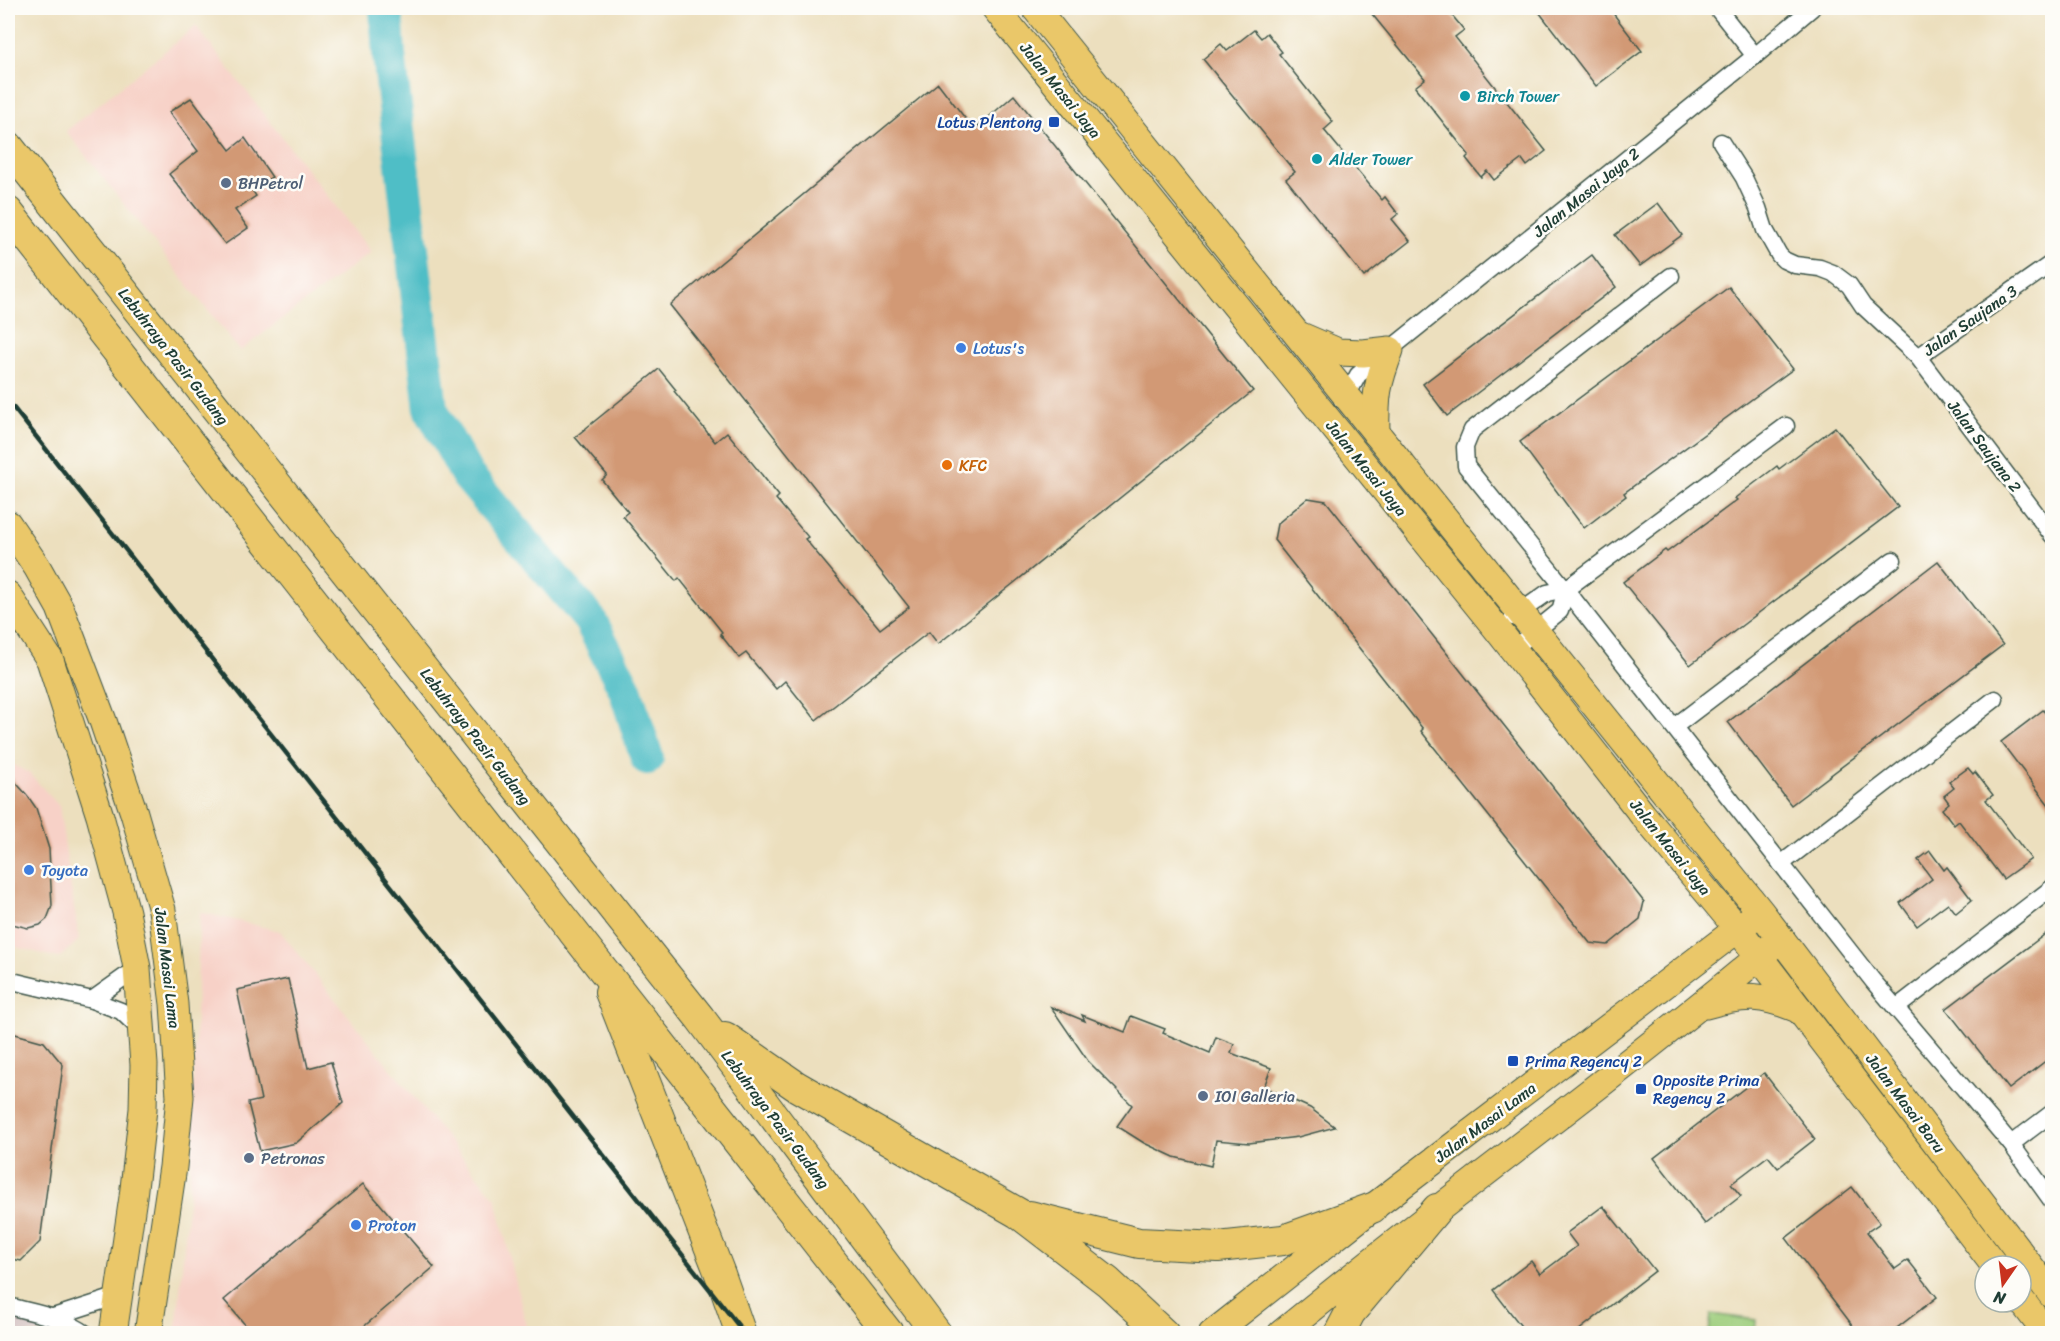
<svg xmlns="http://www.w3.org/2000/svg" width="2060" height="1341" font-family="Sriracha,sans-serif">
  <rect width="100%" height="100%" fill="#fdfcf7"/>
  <filter id="ink" filterUnits="userSpaceOnUse"><feTurbulence type="fractalNoise" baseFrequency=".0167" numOctaves="2"/><feDisplacementMap in="SourceGraphic" scale="12" xChannelSelector="R" yChannelSelector="G"/><feConvolveMatrix kernelMatrix="1 2 1 2 8 2 1 2 1" color-interpolation-filters="sRGB"/></filter>
  <filter id="wash" filterUnits="userSpaceOnUse"><feTurbulence type="fractalNoise" baseFrequency=".008" numOctaves="4" result="noise"/><feDisplacementMap in="SourceGraphic" scale="24" xChannelSelector="R" yChannelSelector="G"/><feGaussianBlur stdDeviation="1.35" result="paint"/><feColorMatrix in="noise" values="0 0 0 0 0 0 0 0 0 0 0 0 0 0 0 0 0 1.4 0 .05"/><feComposite in="paint" operator="in"/></filter>
  <g filter="url(#wash)">
    <rect width="100%" height="100%" fill="#ecdfbe"/>
    <g fill="#f7d1c7">
      <polygon points="196,26 371,252 240,351 66,131"/>
      <polygon points="8,762 29,773 59,806 79,940 59,958 8,945"/>
      <polygon points="200,912 280,931 496,1199 528,1333 176,1334 189,1194"/>
    </g>
    <polygon fill="#d2bfc0" points="8,1314 53,1325 60,1333 8,1334"/>
    <polygon fill="#9ece7d" stroke="#5e8658" stroke-width="1.5" points="1711,1314 1756,1320 1755,1333 1709,1333"/>
    <g fill="none" stroke-linecap="round" stroke-linejoin="round">
      <polyline stroke="#50bec6" stroke-width="34" points="386,8 389,55 431,409 467,475 590,620 625,689 647,758"/>
    </g>
    <g id="blocks">
      <g fill="#d29974">
        <polygon points="1367,8 1446,8 1464,30 1455,37 1546,151 1527,166 1522,159 1494,180 1487,171 1481,177 1466,158 1469,155 1415,87 1425,79"/>
        <polygon points="1536,8 1609,8 1642,51 1596,86"/>
        <polygon points="1254,30 1261,38 1267,33 1282,52 1279,54 1333,122 1324,130 1382,200 1385,197 1398,214 1392,219 1410,241 1364,277 1286,179 1295,172 1203,59 1221,44 1227,51"/>
        <polygon points="938,83 974,130 1014,95 1253,391 938,644 929,632 816,720 785,681 776,689 746,653 739,658 720,634 722,632 679,578 676,581 623,516 628,512 602,480 607,475 575,437 659,369 676,390 674,391 715,442 727,432 779,496 776,499 808,537 805,539 880,629 909,607 670,305"/>
        <polygon points="191,98 230,150 245,138 272,177 252,190 256,196 235,210 248,228 225,244 169,174 198,151 169,112"/>
        <polygon points="1658,203 1682,235 1640,266 1615,235"/>
        <polygon points="1592,255 1616,287 1447,416 1423,384"/>
        <polygon points="1729,287 1793,369 1624,493 1626,496 1584,528 1520,442"/>
        <polygon points="1835,427 1898,507 1690,665 1623,582 1665,550 1667,552 1737,500 1735,498 1777,466 1779,469"/>
        <polygon points="1308,498 1326,501 1644,902 1640,919 1608,945 1590,943 1421,731 1423,729 1274,540 1277,524"/>
        <polygon points="1938,561 2003,645 1791,805 1728,722"/>
        <polygon points="2043,710 2052,723 2052,809 2001,742"/>
        <polygon points="1968,768 1973,774 1975,772 1993,795 1986,800 2031,859 2003,879 1959,821 1954,825 1942,809 1949,803 1944,796 1954,788 1949,782"/>
        <polygon points="8,774 27,795 36,808 49,849 52,906 47,919 40,925 28,928 8,923"/>
        <polygon points="1930,851 1944,870 1947,867 1972,900 1956,913 1948,903 1917,926 1900,903 1932,879 1918,860"/>
        <polygon points="2052,929 2052,1056 2009,1089 1946,1009"/>
        <polygon points="288,979 308,1068 331,1062 343,1103 296,1143 260,1151 248,1103 261,1100 237,990"/>
        <polygon points="1051,1007 1085,1021 1082,1015 1125,1032 1131,1016 1165,1029 1163,1033 1210,1053 1216,1037 1234,1044 1231,1053 1271,1068 1264,1087 1310,1108 1335,1127 1298,1137 1249,1143 1216,1140 1211,1166 1174,1157 1144,1143 1117,1126 1132,1105 1088,1061"/>
        <polygon points="8,1032 44,1042 63,1065 40,1242 21,1261 8,1258"/>
        <polygon points="1764,1073 1815,1139 1778,1168 1768,1156 1731,1184 1741,1196 1705,1224 1654,1158"/>
        <polygon points="363,1184 434,1267 355,1334 253,1334 224,1300"/>
        <polygon points="1852,1187 1880,1223 1867,1232 1895,1269 1908,1260 1937,1297 1889,1334 1859,1334 1786,1238"/>
        <polygon points="1603,1206 1655,1271 1574,1334 1527,1334 1493,1290 1531,1261 1540,1274 1577,1246 1567,1233"/>
      </g>
    </g>
  </g>
  <g filter="url(#ink)">
    <use href="#blocks" fill-opacity="0" stroke="#3e5549" stroke-width="1.5"/>
    <g fill="none" stroke-linecap="round" stroke-linejoin="round">
      <defs>
        <g id="street">
          <polyline points="1717,8 1755,56"/>
          <polyline points="1721,142 1744,178 1758,208 1765,230 1779,255 1784,260 1795,265 1820,268 1833,273 1849,285 1863,306 1918,357 2052,535"/>
          <polyline points="1671,276 1472,430 1465,447 1466,466 1574,600 1873,981 2011,1144 2052,1201"/>
          <polyline points="1918,357 2052,263"/>
          <polyline points="1342,400 1347,396 1358,375 1755,56 1812,8"/>
          <polyline points="1513,617 1547,593 1566,589 1786,426"/>
          <polyline points="1513,649 1560,611 1566,589"/>
          <polyline points="1674,727 1893,560"/>
          <polyline points="1781,864 1995,699"/>
          <polyline points="8,980 92,1000 121,1011 142,1031"/>
          <polyline points="92,1000 137,968"/>
          <polyline points="1896,1008 2052,888"/>
          <polyline points="2011,1144 2052,1113"/>
          <path d="M8,1306C35,1313 63,1317 86,1334"/>
          <polyline points="53,1317 118,1296"/>
        </g>
        <g id="primary">
          <polyline points="995,8 1497,629 1643,815 1738,929 1995,1266"/>
          <polyline points="1035,8 1760,911 2052,1295"/>
          <path d="M1301,336L1338,352L1363,353L1390,350C1377,384 1375,396 1376,433"/>
          <polyline points="8,524 37,567 60,608 103,721 134,813 162,910 174,1004 180,1097 173,1167 148,1334"/>
          <polyline points="8,595 50,660 100,816 126,912 137,968 144,1065 143,1109 133,1197 113,1334"/>
          <path d="M1706,1005C1746,994 1762,994 1800,1010"/>
          <polyline points="2021,1300 2047,1334"/>
          <polyline points="1212,1334 1372,1208 1752,918"/>
          <path d="M1281,1334C1442,1201 1613,1080 1772,946"/>
        </g>
        <g id="highway">
          <polyline points="8,146 700,1018 937,1334"/>
          <polyline points="8,212 889,1334"/>
          <polyline points="610,992 720,1274 741,1334"/>
          <polyline points="725,1037 796,1086 1018,1213 1108,1282 1164,1334"/>
          <polyline points="1030,1216 1139,1243 1218,1247 1283,1240 1372,1208"/>
          <polyline points="1339,1334 1350,1313 1437,1209"/>
        </g>
      </defs>
      <use href="#street" stroke="#3e5549" stroke-width="19"/>
      <use href="#primary" stroke="#3e5549" stroke-width="29"/>
      <use href="#highway" stroke="#3e5549" stroke-width="32"/>
      <use href="#street" stroke="#fff" stroke-width="16"/>
      <use href="#primary" stroke="#eac769" stroke-width="27"/>
      <use href="#highway" stroke="#eac769" stroke-width="30"/>
      <polyline stroke="#1f3d34" stroke-width="4.5" points="8,401 745,1334"/>
    </g>
  </g>
  <g fill="#0f9aa8" stroke="#fdfcf7" stroke-width="2">
    <circle cx="1465" cy="96" r="6"/>
    <circle cx="1317" cy="159" r="6"/>
  </g>
  <g fill="#1a4fb4" stroke="#fdfcf7" stroke-width="2">
    <rect x="1048" y="116" width="12" height="12" rx="3"/>
    <rect x="1507" y="1055" width="12" height="12" rx="3"/>
    <rect x="1635" y="1083" width="12" height="12" rx="3"/>
  </g>
  <g fill="#5c6f8a" stroke="#fdfcf7" stroke-width="2">
    <circle cx="226" cy="183" r="6"/>
    <circle cx="1203" cy="1096" r="6"/>
    <circle cx="249" cy="1158" r="6"/>
  </g>
  <g fill="#3f7fe0" stroke="#fdfcf7" stroke-width="2">
    <circle cx="961" cy="348" r="6"/>
    <circle cx="29" cy="870" r="6"/>
    <circle cx="356" cy="1225" r="6"/>
  </g>
  <circle fill="#e8710a" stroke="#fdfcf7" stroke-width="2" cx="947" cy="465" r="6"/>
  <g text-anchor="middle" stroke-width="5" stroke-linejoin="round" paint-order="stroke">
    <g font-size="16" fill="#1f3d34" stroke="#fdfcf7">
      <text transform="translate(1061 90) rotate(51)" y="6">Jalan Masai Jaya</text>
      <text transform="translate(1586 192) rotate(-39)" y="6">Jalan Masai Jaya 2</text>
      <text transform="translate(1970 320) rotate(-35)" y="6">Jalan Saujana 3</text>
      <text transform="translate(174 356) rotate(52)" y="6">Lebuhraya Pasir Gudang</text>
      <text transform="translate(1985 446) rotate(53)" y="6">Jalan Saujana 2</text>
      <text transform="translate(1367 468) rotate(51)" y="6">Jalan Masai Jaya</text>
      <text transform="translate(476 736) rotate(52)" y="6">Lebuhraya Pasir Gudang</text>
      <text transform="translate(1671 847) rotate(51)" y="6">Jalan Masai Jaya</text>
      <text transform="translate(168 968) rotate(83)" y="6">Jalan Masai Lama</text>
      <text transform="translate(1906 1103) rotate(53)" y="6">Jalan Masai Baru</text>
      <text transform="translate(776 1119) rotate(53)" y="6">Lebuhraya Pasir Gudang</text>
      <text transform="translate(1485 1122) rotate(-37)" y="6">Jalan Masai Lama</text>
    </g>
    <g font-size="16" fill="#0d838f" stroke="#fdfcf7" text-anchor="start">
      <text x="1477" y="102">Birch Tower</text>
      <text x="1329" y="165">Alder Tower</text>
    </g>
    <g font-size="16" fill="#164399" stroke="#fdfcf7" text-anchor="start">
      <text x="1042" y="128" text-anchor="end">Lotus Plentong</text>
      <text x="1525" y="1067">Prima Regency 2</text>
      <text x="1653" y="1086">Opposite Prima<tspan x="1653" dy="18">Regency 2</tspan></text>
    </g>
    <g font-size="16" fill="#4e5e75" stroke="#fdfcf7" text-anchor="start">
      <text x="238" y="189">BHPetrol</text>
      <text x="1215" y="1102">IOI Galleria</text>
      <text x="261" y="1164">Petronas</text>
    </g>
    <g font-size="16" fill="#366cbe" stroke="#fdfcf7" text-anchor="start">
      <text x="973" y="354">Lotus's</text>
      <text x="41" y="876">Toyota</text>
      <text x="368" y="1231">Proton</text>
    </g>
    <g font-size="16" fill="#c56008" stroke="#fdfcf7" text-anchor="start">
      <text x="959" y="471">KFC</text>
    </g>
  </g>
  <rect width="2060" height="1341" fill="none" stroke="#fdfcf7" stroke-width="30"/>
  <g transform="translate(2003 1284) rotate(194)"><circle r="28" fill="#fdfcf7" stroke="#a4b0a9" stroke-width="1.5"/>
  <path d="M0-4.5L10 22L0 15L-10 22Z" fill="#c8321e"/>
  <text y="-9" font-size="16" font-weight="bold" text-anchor="middle" fill="#1f3d34">N</text>
  </g>
</svg>
